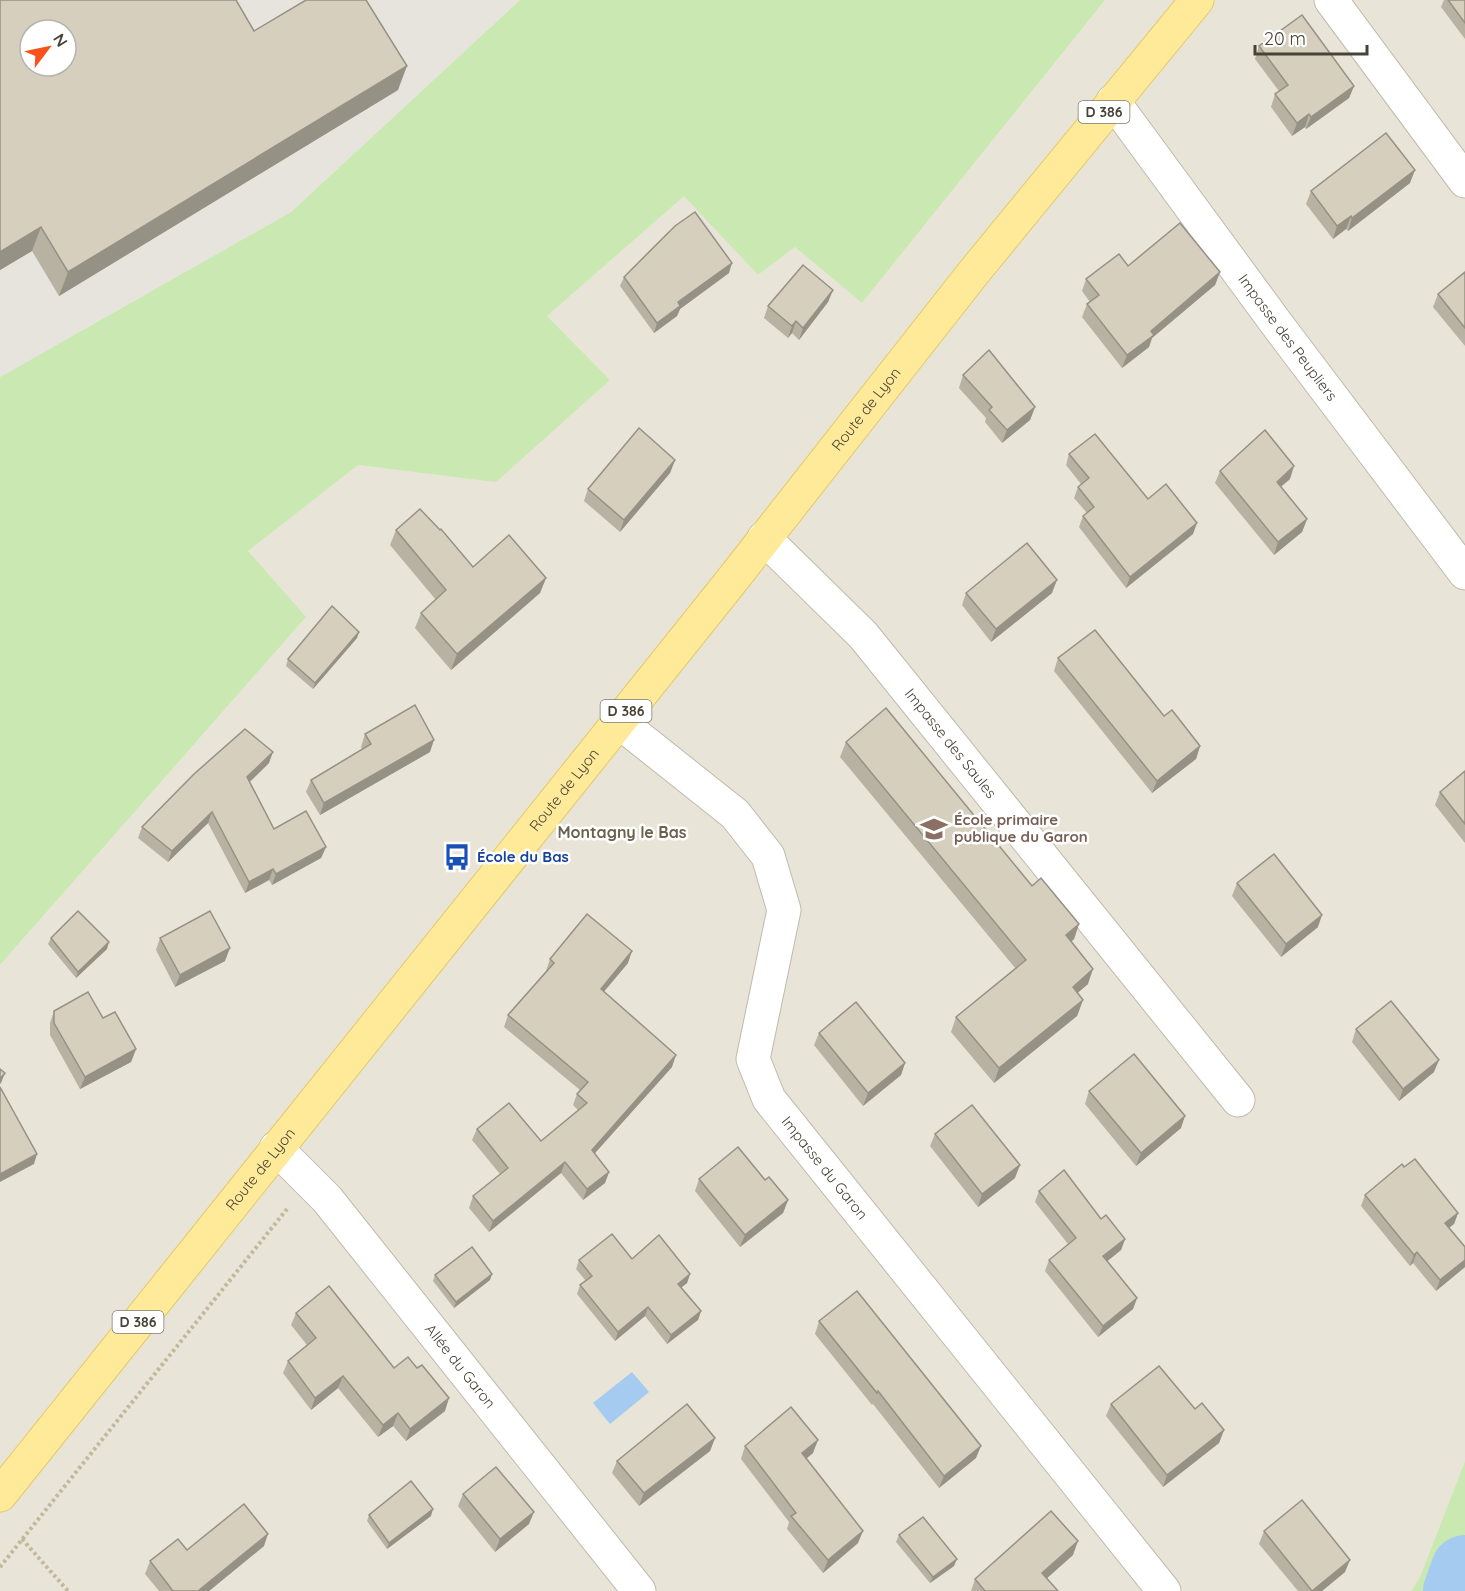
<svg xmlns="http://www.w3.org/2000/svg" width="1465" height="1591" font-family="Quicksand,sans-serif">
  <rect width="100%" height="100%" fill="#f4f2e8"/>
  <polygon fill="#e8e4d7" points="1105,0 1465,0 1465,1461 1420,1577 1411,1591 0,1591 0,965 305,618 248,551 357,465 496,481 610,380 547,316 684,195 758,275 795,247 862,303"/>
  <path fill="#e7e3dd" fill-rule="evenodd" d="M0,0H520L291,212L0,377ZM30,30H66V66H30Z"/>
  <g fill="#cae8b1">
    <polygon points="520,0 1105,0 862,303 795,247 758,275 684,196 547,316 610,380 496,482 358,465 248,551 306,617 0,965 0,377 291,212"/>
    <polygon points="1465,1461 1465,1591 1411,1591 1420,1577"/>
  </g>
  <polygon fill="#a5cbf0" points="632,1372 649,1392 610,1424 593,1403"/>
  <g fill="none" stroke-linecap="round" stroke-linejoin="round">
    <polyline stroke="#a5cbf0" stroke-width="68" points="1457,1591 1465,1569"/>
    <defs>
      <g id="street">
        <polyline points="1331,0 1465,181"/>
        <path id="s1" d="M1113,101L1276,323L1465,573"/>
        <path id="s2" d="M764,538L863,635L1238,1100"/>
        <path id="s3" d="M618,721L735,814L768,856L784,910L753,1059L769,1099L1164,1591"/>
        <path id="s4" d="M276,1148L327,1199L639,1591"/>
      </g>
      <g id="primary">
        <path id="s5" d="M0,1495L729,584L974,272L1197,0"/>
      </g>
    </defs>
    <use href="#street" stroke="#c0baab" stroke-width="35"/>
    <use href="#primary" stroke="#e4ca67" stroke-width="35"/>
    <g stroke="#c1b89c" stroke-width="4" stroke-dasharray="3 3" stroke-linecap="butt">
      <polyline points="22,1539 68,1591"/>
      <polyline points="0,1567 287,1209"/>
    </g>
    <use href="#street" stroke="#fff" stroke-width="33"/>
    <use href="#primary" stroke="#feea98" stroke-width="33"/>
  </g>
  <g fill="#b8b2a3">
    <polygon points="0,0 254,31 398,90 59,296 32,251 0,270"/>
    <polygon points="1444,0 1465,0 1465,39 1441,7"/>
    <polygon points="1259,46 1354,86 1349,98 1306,129 1305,127 1292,136 1271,107 1275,94 1279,91 1255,59"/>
    <polygon points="1410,183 1348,231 1346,229 1333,239 1306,204 1311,191"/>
    <polygon points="1128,266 1220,272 1215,285 1152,338 1149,347 1122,368 1082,317 1087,304 1090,302 1082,291 1086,279"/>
    <polygon points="1465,272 1465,346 1433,307 1438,294"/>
    <polygon points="729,273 680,309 677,316 654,333 620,286 624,277"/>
    <polygon points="833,290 828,302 799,340 792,333 788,338 764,318 768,306"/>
    <polygon points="963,375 1035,407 1030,420 1002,443 985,422 986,418 959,388"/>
    <polygon points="1069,454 1148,499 1193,534 1126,588 1079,527 1083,516 1087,513 1074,498 1078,487 1081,484 1066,465"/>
    <polygon points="675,460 670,473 620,532 584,501 588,489"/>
    <polygon points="1220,471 1290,479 1281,487 1307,519 1302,532 1274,555 1215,483"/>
    <polygon points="396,530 473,567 546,578 540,593 451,670 415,628 421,613 436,600 390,545"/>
    <polygon points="966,593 1052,593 991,642 962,605"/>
    <polygon points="357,638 313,689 286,666 288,659"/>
    <polygon points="1058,658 1164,716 1200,746 1196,759 1152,793 1054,671"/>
    <polygon points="365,734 430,752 320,815 306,792 311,780 362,749 361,747"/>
    <polygon points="846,742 1032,886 1079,924 1074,939 1071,942 1088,984 1077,993 1083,1000 1077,1016 994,1083 951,1032 956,1017 1016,969 840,757"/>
    <polygon points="269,763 250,782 274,829 326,847 321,858 272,885 269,880 245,893 208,823 168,862 138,838 142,827"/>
    <polygon points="1465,771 1465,843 1435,805 1440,792"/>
    <polygon points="1237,883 1318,927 1281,957 1232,896"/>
    <polygon points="51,938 107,949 76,978 48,944"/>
    <polygon points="160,938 225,961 175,987 156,950"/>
    <polygon points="550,959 628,963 604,991 672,1067 594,1154 609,1172 605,1183 583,1200 561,1173 489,1232 469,1208 473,1196 500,1174 472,1140 477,1129 541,1141 578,1110 573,1105 577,1094 580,1090 504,1027 508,1015 546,971"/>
    <polygon points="54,1011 103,1018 136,1049 131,1062 80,1089 50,1035 50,1023"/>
    <polygon points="1356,1029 1434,1072 1399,1101 1352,1042"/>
    <polygon points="819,1033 905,1063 901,1075 863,1106 814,1045"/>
    <polygon points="1089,1091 1181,1128 1136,1166 1085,1104"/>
    <polygon points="935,1134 1015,1178 978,1207 930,1146"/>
    <polygon points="1404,1167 1458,1213 1454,1224 1449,1228 1465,1247 1465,1267 1436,1291 1413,1263 1410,1266 1361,1206 1365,1195"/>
    <polygon points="699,1179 765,1180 788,1200 783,1213 740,1247 695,1191"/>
    <polygon points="1039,1191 1101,1219 1125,1239 1121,1250 1107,1261 1137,1298 1133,1309 1098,1337 1045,1271 1049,1260 1068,1244 1035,1202"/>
    <polygon points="632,1259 690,1274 687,1283 681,1288 701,1311 698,1320 667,1344 645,1316 615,1341 577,1294 580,1285 586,1281 576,1269 579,1260"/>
    <polygon points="435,1275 490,1280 454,1308 433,1281"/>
    <polygon points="296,1313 394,1368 445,1411 406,1441 393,1426 378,1437 338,1388 311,1410 283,1373 288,1361 307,1345 291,1325"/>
    <polygon points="819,1321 976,1458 939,1488 873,1404 872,1405 815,1334"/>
    <polygon points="1111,1404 1195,1409 1224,1430 1219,1443 1163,1487 1106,1416"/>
    <polygon points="715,1438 710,1451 639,1506 612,1473 617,1461"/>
    <polygon points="745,1446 813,1453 806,1459 858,1543 823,1573 787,1529 789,1522 741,1459"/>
    <polygon points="463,1494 529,1524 495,1552 458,1506"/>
    <polygon points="369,1515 431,1516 387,1549 367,1521"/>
    <polygon points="1264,1531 1345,1572 1322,1591 1298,1591 1259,1544"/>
    <polygon points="899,1535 954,1566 930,1583 896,1542"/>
    <polygon points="264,1546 209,1591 159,1591 145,1574 150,1561 187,1550"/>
    <polygon points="1073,1555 1047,1578 1058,1591 971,1591 975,1579"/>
  </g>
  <g fill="#969185">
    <polygon points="407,66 398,90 59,296 68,272"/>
    <polygon points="1354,86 1349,98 1306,129 1311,117"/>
    <polygon points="1309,114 1305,127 1292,136 1297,123"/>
    <polygon points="1415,170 1410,183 1348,231 1352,218"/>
    <polygon points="1351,216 1346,229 1333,239 1337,226"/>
    <polygon points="41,227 32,251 0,270 0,252"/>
    <polygon points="732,263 729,273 680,309 677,316 654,333 657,323 678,302"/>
    <polygon points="1220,272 1215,285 1152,338 1149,347 1122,368 1127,355 1151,331"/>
    <polygon points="833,290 828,302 799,340 803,328"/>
    <polygon points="796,321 792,333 788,338 792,326"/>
    <polygon points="1035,407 1030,420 1002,443 1007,430"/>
    <polygon points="675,460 670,473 620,532 624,520"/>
    <polygon points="1294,466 1290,479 1272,494 1277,482"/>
    <polygon points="1307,519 1302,532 1274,555 1278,542"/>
    <polygon points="1197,523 1193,534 1126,588 1130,577"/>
    <polygon points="546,578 540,593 451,670 457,654"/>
    <polygon points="1057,580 1052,593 991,642 996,629"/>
    <polygon points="359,632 357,638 313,689 315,683"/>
    <polygon points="434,740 430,752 320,815 324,803"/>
    <polygon points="1200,746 1196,759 1152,793 1157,781"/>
    <polygon points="273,752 269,763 243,788 247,777"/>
    <polygon points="212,812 208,823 168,862 172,851"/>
    <polygon points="326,847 321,858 272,885 276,874"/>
    <polygon points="273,869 269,880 245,893 249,882"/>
    <polygon points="1322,915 1318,927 1281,957 1286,944"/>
    <polygon points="1079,924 1074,939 1060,951 1066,935"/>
    <polygon points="109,942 107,949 76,978 78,972"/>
    <polygon points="230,948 225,961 175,987 180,975"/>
    <polygon points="632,951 628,963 597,1000 601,989"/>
    <polygon points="1093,969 1088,984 1067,1002 1073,987"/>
    <polygon points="1083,1000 1077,1016 994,1083 999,1068"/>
    <polygon points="136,1049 131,1062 80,1089 85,1077"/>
    <polygon points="676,1055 672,1067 587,1162 592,1150"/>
    <polygon points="1439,1060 1434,1072 1399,1101 1403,1089"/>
    <polygon points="905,1063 901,1075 863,1106 868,1093"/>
    <polygon points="5,1073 1,1083 0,1084 0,1079"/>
    <polygon points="1185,1116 1181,1128 1136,1166 1141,1153"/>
    <polygon points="37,1154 34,1164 0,1182 0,1174"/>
    <polygon points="565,1162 561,1173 489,1232 493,1221"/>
    <polygon points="1020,1165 1015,1178 978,1207 982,1194"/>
    <polygon points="609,1172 605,1183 583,1200 587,1189"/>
    <polygon points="788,1200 783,1213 740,1247 745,1235"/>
    <polygon points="1458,1213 1454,1224 1441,1234 1445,1223"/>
    <polygon points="1125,1239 1121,1250 1099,1268 1103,1256"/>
    <polygon points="1417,1252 1413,1263 1410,1266 1414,1255"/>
    <polygon points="1465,1260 1465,1267 1436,1291 1440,1280"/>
    <polygon points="492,1274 490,1280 454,1308 456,1302"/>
    <polygon points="690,1274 687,1283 674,1293 678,1284"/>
    <polygon points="1137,1298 1133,1309 1098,1337 1103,1326"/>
    <polygon points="648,1307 645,1316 615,1341 618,1332"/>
    <polygon points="701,1311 698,1320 667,1344 671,1335"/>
    <polygon points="343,1376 338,1388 311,1410 315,1398"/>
    <polygon points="449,1398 445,1411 406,1441 410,1429"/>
    <polygon points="398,1413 393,1426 378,1437 383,1425"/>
    <polygon points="1224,1430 1219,1443 1163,1487 1167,1475"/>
    <polygon points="715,1438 710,1451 639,1506 644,1493"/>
    <polygon points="818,1440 813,1453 797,1466 802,1453"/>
    <polygon points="981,1446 976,1458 939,1488 944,1476"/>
    <polygon points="433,1509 431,1516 387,1549 389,1543"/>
    <polygon points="534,1512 529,1524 495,1552 500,1539"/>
    <polygon points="863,1531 858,1543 823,1573 828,1560"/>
    <polygon points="268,1534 264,1546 209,1591 198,1591"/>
    <polygon points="1078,1541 1073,1555 1037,1587 1042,1573"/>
    <polygon points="957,1559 954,1566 930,1583 933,1577"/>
    <polygon points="1350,1560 1345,1572 1322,1591 1312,1591"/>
  </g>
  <g fill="#d6cfbe" stroke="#969185" stroke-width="1.5" fill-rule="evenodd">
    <path d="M0,0H236L254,31L306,0H366L407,66L68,272L41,227L0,252ZM30,30H66V66H30Z"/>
    <polygon points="1448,0 1465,0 1465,23"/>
    <polygon points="1302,15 1354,86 1311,117 1309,114 1297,123 1275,94 1288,85 1259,46"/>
    <polygon points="1386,133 1415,170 1352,218 1351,216 1337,226 1311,191"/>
    <polygon points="695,212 732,263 678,302 680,306 657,323 624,277 675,226"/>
    <polygon points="1180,223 1220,272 1151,331 1154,335 1127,355 1087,304 1099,295 1086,279 1119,254 1128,266"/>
    <polygon points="803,265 833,290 803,328 796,321 792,326 768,306"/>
    <polygon points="1465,272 1465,328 1438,294"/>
    <polygon points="989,350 1035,407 1007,430 989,410 992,407 963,375"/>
    <polygon points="639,428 675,460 624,520 588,489"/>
    <polygon points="1265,430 1294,466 1277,482 1307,519 1278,542 1220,471"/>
    <polygon points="1095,434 1148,499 1166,484 1197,523 1130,577 1083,516 1094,507 1078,487 1089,478 1069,454"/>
    <polygon points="420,509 440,530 441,529 473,567 509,535 546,578 457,654 421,613 446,590 396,530"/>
    <polygon points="1027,543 1057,580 996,629 966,593"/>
    <polygon points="332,606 359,632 315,683 288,659"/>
    <polygon points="1095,630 1164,716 1172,710 1200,746 1157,781 1058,658"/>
    <polygon points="415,705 434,740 324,803 311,780 371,744 365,734"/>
    <polygon points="886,708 1032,886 1041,878 1079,924 1066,935 1093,969 1073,987 1083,1000 999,1068 956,1017 1026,960 846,742"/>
    <polygon points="245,729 273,752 247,777 274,829 306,811 326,847 276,874 273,869 249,882 212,812 172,851 142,827 194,774"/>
    <polygon points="1465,771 1465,824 1440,792"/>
    <polygon points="1274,854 1322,915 1286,944 1237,883"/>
    <polygon points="78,911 109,942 78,972 51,938"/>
    <polygon points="210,911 230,948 180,975 160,938"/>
    <polygon points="587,914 632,951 601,989 676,1055 592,1150 609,1172 587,1189 565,1162 493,1221 473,1196 508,1168 477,1129 509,1103 541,1141 587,1103 577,1094 588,1082 508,1015 554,963 550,959"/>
    <polygon points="88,992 103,1018 115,1012 136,1049 85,1077 54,1023 54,1011"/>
    <polygon points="1391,1001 1439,1060 1403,1089 1356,1029"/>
    <polygon points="856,1002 905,1063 868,1093 819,1033"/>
    <polygon points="1134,1054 1185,1116 1141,1153 1089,1091"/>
    <polygon points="0,1069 5,1073 0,1079"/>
    <polygon points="0,1087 37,1154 0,1174"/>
    <polygon points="972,1105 1020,1165 982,1194 935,1134"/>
    <polygon points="738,1147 765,1180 769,1177 788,1200 745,1235 699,1179"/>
    <polygon points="1415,1159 1458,1213 1445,1223 1465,1247 1465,1260 1440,1280 1417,1252 1414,1255 1365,1195 1402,1164 1404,1167"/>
    <polygon points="1064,1170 1101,1219 1106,1215 1125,1239 1103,1256 1137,1298 1103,1326 1049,1260 1076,1238 1039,1191"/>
    <polygon points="612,1234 632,1259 659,1235 690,1274 678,1284 701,1311 671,1335 648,1307 618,1332 580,1285 592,1276 579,1260"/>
    <polygon points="472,1247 492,1274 456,1302 435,1275"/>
    <polygon points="329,1286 394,1368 408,1357 417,1368 422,1365 449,1398 410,1429 398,1413 383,1425 343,1376 315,1398 288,1361 316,1338 296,1313"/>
    <polygon points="857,1291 981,1446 944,1476 878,1391 877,1393 819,1321"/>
    <polygon points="1159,1366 1195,1409 1202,1403 1224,1430 1167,1475 1111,1404"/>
    <polygon points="687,1404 715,1438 644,1493 617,1461"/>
    <polygon points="791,1407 818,1440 802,1453 863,1531 828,1560 791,1516 796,1513 745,1446"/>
    <polygon points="496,1467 534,1512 500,1539 463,1494"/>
    <polygon points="411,1481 433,1509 389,1543 369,1515"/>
    <polygon points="1302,1500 1350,1560 1312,1591 1264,1531"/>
    <polygon points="244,1504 268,1534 198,1591 173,1591 150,1561 178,1539 187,1550"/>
    <polygon points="1051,1511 1078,1541 1042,1573 1058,1591 985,1591 975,1579"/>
    <polygon points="923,1517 957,1559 933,1577 899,1535"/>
  </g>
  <defs>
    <symbol id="school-bare" viewBox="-9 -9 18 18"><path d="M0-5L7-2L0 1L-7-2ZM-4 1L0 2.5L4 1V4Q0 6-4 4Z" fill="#8d6e63" stroke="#fff" stroke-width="2.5" paint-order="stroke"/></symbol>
    <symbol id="bus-bare" viewBox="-9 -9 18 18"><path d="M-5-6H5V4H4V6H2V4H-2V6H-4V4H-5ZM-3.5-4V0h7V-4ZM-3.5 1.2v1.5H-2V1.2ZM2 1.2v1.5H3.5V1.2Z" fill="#1a4fb4" stroke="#fff" stroke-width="2.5" paint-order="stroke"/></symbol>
  </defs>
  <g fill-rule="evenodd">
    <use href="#school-bare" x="915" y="810" width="38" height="38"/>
    <use href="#bus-bare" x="438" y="838" width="38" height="38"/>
  </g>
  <g text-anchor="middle" stroke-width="5" stroke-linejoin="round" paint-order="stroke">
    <g fill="#fff" stroke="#7f7b73" stroke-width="1.5">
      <rect x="1078.5" y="101" width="51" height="22" rx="4.5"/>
      <rect x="600.5" y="700" width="51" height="22" rx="4.5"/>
      <rect x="112.5" y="1311" width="51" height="22" rx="4.5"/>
    </g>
    <g font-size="14" font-weight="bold" fill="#484337">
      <text x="1104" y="117">D 386</text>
      <text x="626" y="716">D 386</text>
      <text x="138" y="1327">D 386</text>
    </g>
    <g font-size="15" fill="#484337" stroke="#fff">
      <text dy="5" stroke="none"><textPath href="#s1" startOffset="294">Impasse des Peupliers</textPath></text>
      <text dy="5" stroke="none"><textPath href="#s5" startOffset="1389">Route de Lyon</textPath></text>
      <text dy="5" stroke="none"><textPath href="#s2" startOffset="278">Impasse des Saules</textPath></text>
      <text dy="5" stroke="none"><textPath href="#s5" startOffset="903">Route de Lyon</textPath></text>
      <text dy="5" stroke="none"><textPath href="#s5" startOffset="417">Route de Lyon</textPath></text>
      <text dy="5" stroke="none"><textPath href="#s3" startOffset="543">Impasse du Garon</textPath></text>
      <text dy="5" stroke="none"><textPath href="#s4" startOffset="286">Allée du Garon</textPath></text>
    </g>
    <g font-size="15" font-weight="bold" fill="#785e54" stroke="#fff" text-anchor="start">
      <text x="954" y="825">École primaire<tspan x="954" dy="17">publique du Garon</tspan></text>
    </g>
    <g font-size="15" font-weight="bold" fill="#164399" stroke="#fff" text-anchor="start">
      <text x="477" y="862">École du Bas</text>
    </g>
    <g font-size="16" font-weight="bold" fill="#6a624e" stroke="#fff">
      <text x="622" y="838">Montagny le Bas</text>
    </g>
  </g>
  <g transform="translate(48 48) rotate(58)"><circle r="28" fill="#ffffff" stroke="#b6b4af" stroke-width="1.5"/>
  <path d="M0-4.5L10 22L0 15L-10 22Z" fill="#f9511b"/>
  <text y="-9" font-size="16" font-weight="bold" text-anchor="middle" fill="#484337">N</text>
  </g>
  <path d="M1255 45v9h112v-9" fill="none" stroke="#484337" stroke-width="3"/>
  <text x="1264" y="45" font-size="18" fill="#484337" stroke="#ffffff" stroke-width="4.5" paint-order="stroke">20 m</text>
</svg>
